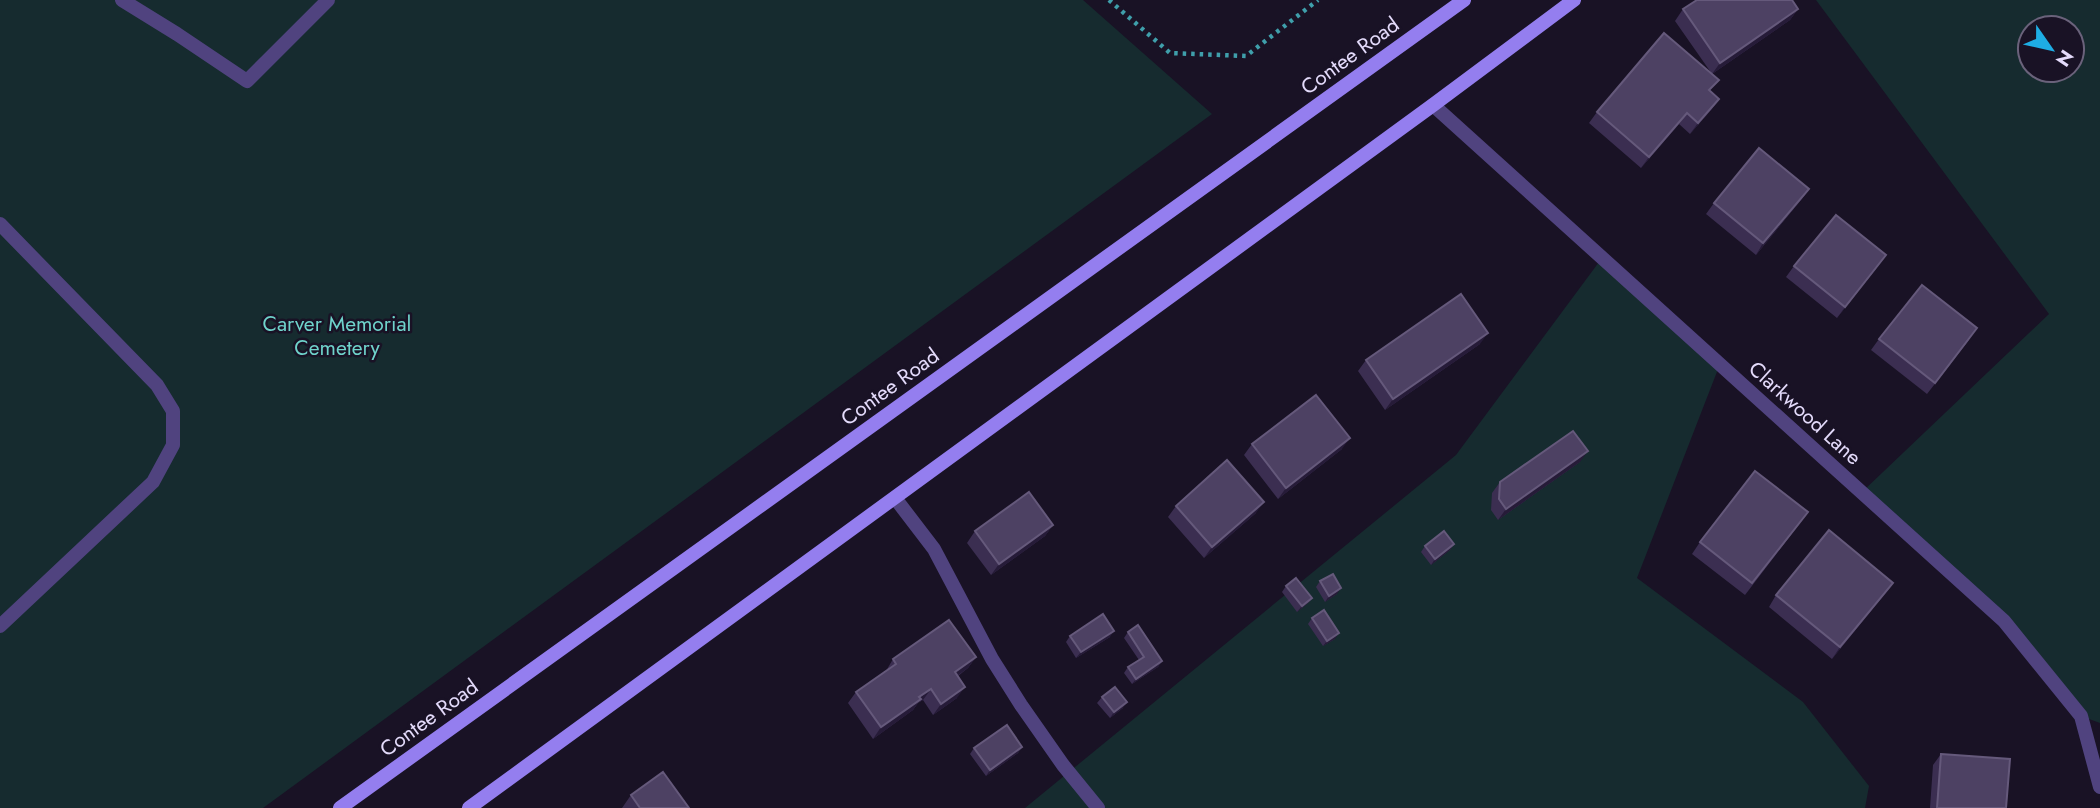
<svg xmlns="http://www.w3.org/2000/svg" width="2100" height="808" font-family="Jost,sans-serif">
	<rect width="100%" height="100%" fill="#191225"/>
	<path fill="#162b2f" fill-rule="evenodd" d="M 0,0 L 1083,0 L 1212,114 L 263,808 L 0,808 Z
		M 1816,0 L 2100,0 L 2100,723 L 2081,716 L 2004,621 L 1862,492 L 2049,314 ZM 2030,28 L 2072,28 L 2072,70 L 2030,70 Z
		M 1602,258 L 1720,364 L 1637,578 L 1803,702 L 1869,786 L 1865,808 L 1025,808 L 1456,455 Z"/>
	<g fill="none" stroke-linecap="round" stroke-linejoin="round">
		<path stroke="#3f9fab" stroke-width="4.5" stroke-dasharray="3.5 5" stroke-linecap="butt" d="M 1109,0 L 1170,53 L 1246,56 L 1318,0"/>
		<path stroke="#50437f" stroke-width="14" d="M 122,0 L 177,34 L 247,81 L 328,0
			M 0,224 L 157,385 L 173,411 L 173,445 L 153,482 L 0,626
			M 895,498 L 934,549 L 992,659 L 1021,705 L 1063,765 L 1098,808"/>
		<path stroke="#50437f" stroke-width="14" d="M 1433,105 L 2004,621 L 2081,716 L 2100,787"/>
		<path stroke="#947eef" stroke-width="14" d="M 340,808 L 1464,0
			M 469,808 L 1433,105 L 1574,0"/>
	</g>
	<path fill="#3b2e51" d="M 1683,9 L 1798,9 L 1790,20 L 1712,74 L 1675,21 Z
		M 1711,91 L 1719,99 L 1711,110 L 1690,134 L 1679,124 L 1641,168 L 1589,123 L 1597,112 Z
		M 1809,189 L 1801,200 L 1756,255 L 1706,214 L 1714,203 Z
		M 1794,266 L 1878,266 L 1837,318 L 1786,277 Z
		M 1879,339 L 1969,340 L 1927,394 L 1871,350 Z
		M 1480,344 L 1385,410 L 1358,371 L 1366,360 Z
		M 1252,444 L 1342,449 L 1278,499 L 1244,455 Z
		M 1580,462 L 1498,520 L 1491,510 L 1492,493 L 1500,482 Z
		M 1176,506 L 1256,513 L 1204,558 L 1168,517 Z
		M 1800,523 L 1745,595 L 1692,554 L 1700,542 Z
		M 1053,525 L 1045,536 L 991,575 L 967,543 L 975,531 Z
		M 1454,544 L 1450,550 L 1431,565 L 1421,552 L 1425,546 Z
		M 1320,581 L 1337,594 L 1325,602 L 1316,587 Z
		M 1893,583 L 1832,659 L 1769,607 L 1776,595 Z
		M 1286,586 L 1312,598 L 1308,603 L 1297,612 L 1282,592 Z
		M 1312,618 L 1335,639 L 1323,646 L 1308,624 Z
		M 1128,632 L 1162,661 L 1158,667 L 1132,684 L 1124,673 L 1128,667 L 1139,660 L 1124,638 Z
		M 1070,636 L 1110,637 L 1076,658 L 1066,642 Z
		M 976,657 L 968,668 L 958,676 L 957,698 L 933,715 L 923,700 L 918,703 L 913,710 L 873,739 L 848,703 L 856,692 L 886,671 L 893,659 Z
		M 1102,697 L 1123,708 L 1110,718 L 1097,703 Z
		M 1022,747 L 1018,753 L 986,776 L 970,754 L 974,748 Z
		M 1941,754 L 2006,808 L 1930,808 L 1933,765 Z
		M 631,795 L 689,808 L 622,808 Z"/>
	<path fill="#261b38" d="M 1798,9 L 1790,20 L 1712,74 L 1720,63 Z
		M 1719,99 L 1711,110 L 1690,134 L 1698,123 Z
		M 1687,113 L 1679,124 L 1641,168 L 1649,157 Z
		M 1809,189 L 1801,200 L 1756,255 L 1763,243 Z
		M 1886,255 L 1878,266 L 1837,318 L 1845,307 Z
		M 1488,333 L 1480,344 L 1385,410 L 1393,399 Z
		M 1350,438 L 1342,449 L 1278,499 L 1286,488 Z
		M 1588,451 L 1580,462 L 1498,520 L 1506,509 Z
		M 1264,502 L 1256,513 L 1204,558 L 1212,547 Z
		M 1053,525 L 1045,536 L 991,575 L 999,564 Z
		M 1454,544 L 1450,550 L 1431,565 L 1435,559 Z
		M 1893,583 L 1885,594 L 1832,659 L 1840,647 Z
		M 1341,588 L 1337,594 L 1325,602 L 1329,596 Z
		M 1312,598 L 1308,603 L 1297,612 L 1302,606 Z
		M 1114,631 L 1110,637 L 1076,658 L 1081,652 Z
		M 1339,633 L 1335,639 L 1323,646 L 1327,641 Z
		M 976,657 L 968,668 L 947,683 L 955,672 Z
		M 1162,661 L 1158,667 L 1132,684 L 1136,679 Z
		M 965,687 L 957,698 L 933,715 L 941,704 Z
		M 931,689 L 923,700 L 918,703 L 913,710 L 873,739 L 881,727 Z
		M 1127,702 L 1123,708 L 1110,718 L 1114,712 Z
		M 1022,747 L 1018,753 L 986,776 L 990,770 Z"/>
	<path fill="#4d4163" stroke="#65597b" stroke-width="2" d="M 1697,0 L 1792,0 L 1798,9 L 1720,63 L 1683,9 Z
		M 1664,33 L 1719,80 L 1709,90 L 1719,99 L 1698,123 L 1687,113 L 1649,157 L 1597,112 Z
		M 1759,148 L 1809,189 L 1763,243 L 1714,203 Z
		M 1836,215 L 1886,255 L 1845,307 L 1794,266 Z
		M 1922,285 L 1977,328 L 1935,383 L 1879,339 Z
		M 1461,294 L 1488,333 L 1393,399 L 1366,360 Z
		M 1316,395 L 1350,438 L 1286,488 L 1252,444 Z
		M 1573,431 L 1588,451 L 1506,509 L 1499,499 L 1500,482 Z
		M 1227,460 L 1264,502 L 1212,547 L 1176,506 Z
		M 1755,471 L 1808,512 L 1752,583 L 1700,542 Z
		M 1029,492 L 1053,525 L 999,564 L 975,531 Z
		M 1829,530 L 1893,583 L 1840,647 L 1776,595 Z
		M 1444,531 L 1454,544 L 1435,559 L 1425,546 Z
		M 1333,574 L 1341,588 L 1329,596 L 1320,581 Z
		M 1296,578 L 1312,598 L 1302,606 L 1286,586 Z
		M 1324,610 L 1339,633 L 1327,641 L 1312,618 Z
		M 1103,614 L 1114,631 L 1081,652 L 1070,636 Z
		M 949,620 L 976,657 L 955,672 L 965,687 L 941,704 L 931,689 L 919,697 L 921,699 L 881,727 L 856,692 L 896,664 L 893,659 Z
		M 1138,625 L 1162,661 L 1136,679 L 1128,667 L 1144,657 L 1128,632 Z
		M 1115,687 L 1127,702 L 1114,712 L 1102,697 Z
		M 1007,725 L 1022,747 L 990,770 L 974,748 Z
		M 1941,754 L 2010,759 L 2006,808 L 1937,808 Z
		M 663,772 L 689,808 L 640,808 L 631,795 Z"/>
	<g text-anchor="middle" stroke-width="5" stroke-linejoin="round" paint-order="stroke">
		<g font-size="21" fill="#e4dbfb" stroke="#191225">
			<text transform="translate(1350 56) rotate(-36)" y="7">Contee Road</text>
			<text transform="translate(890 387) rotate(-36)" y="7">Contee Road</text>
			<text transform="translate(1805 413) rotate(42)" y="7">Clarkwood Lane</text>
			<text transform="translate(429 718) rotate(-36)" y="7">Contee Road</text>
		</g>
		<g font-size="21" fill="#6fd3cb" stroke="#191225">
			<text x="337" y="331">Carver Memorial<tspan x="337" dy="24">Cemetery</tspan></text>
		</g>
	</g>
	<g transform="translate(2051 49) rotate(124)"><circle r="33" fill="#191225" stroke="#6a627b" stroke-width="2"/>
	<path d="M0-5L12 26L0 18L-12 26Z" fill="#1eade4"/>
	<text y="-10" font-size="19" font-weight="bold" text-anchor="middle" fill="#e4dbfb">N</text>
	</g>
</svg>
